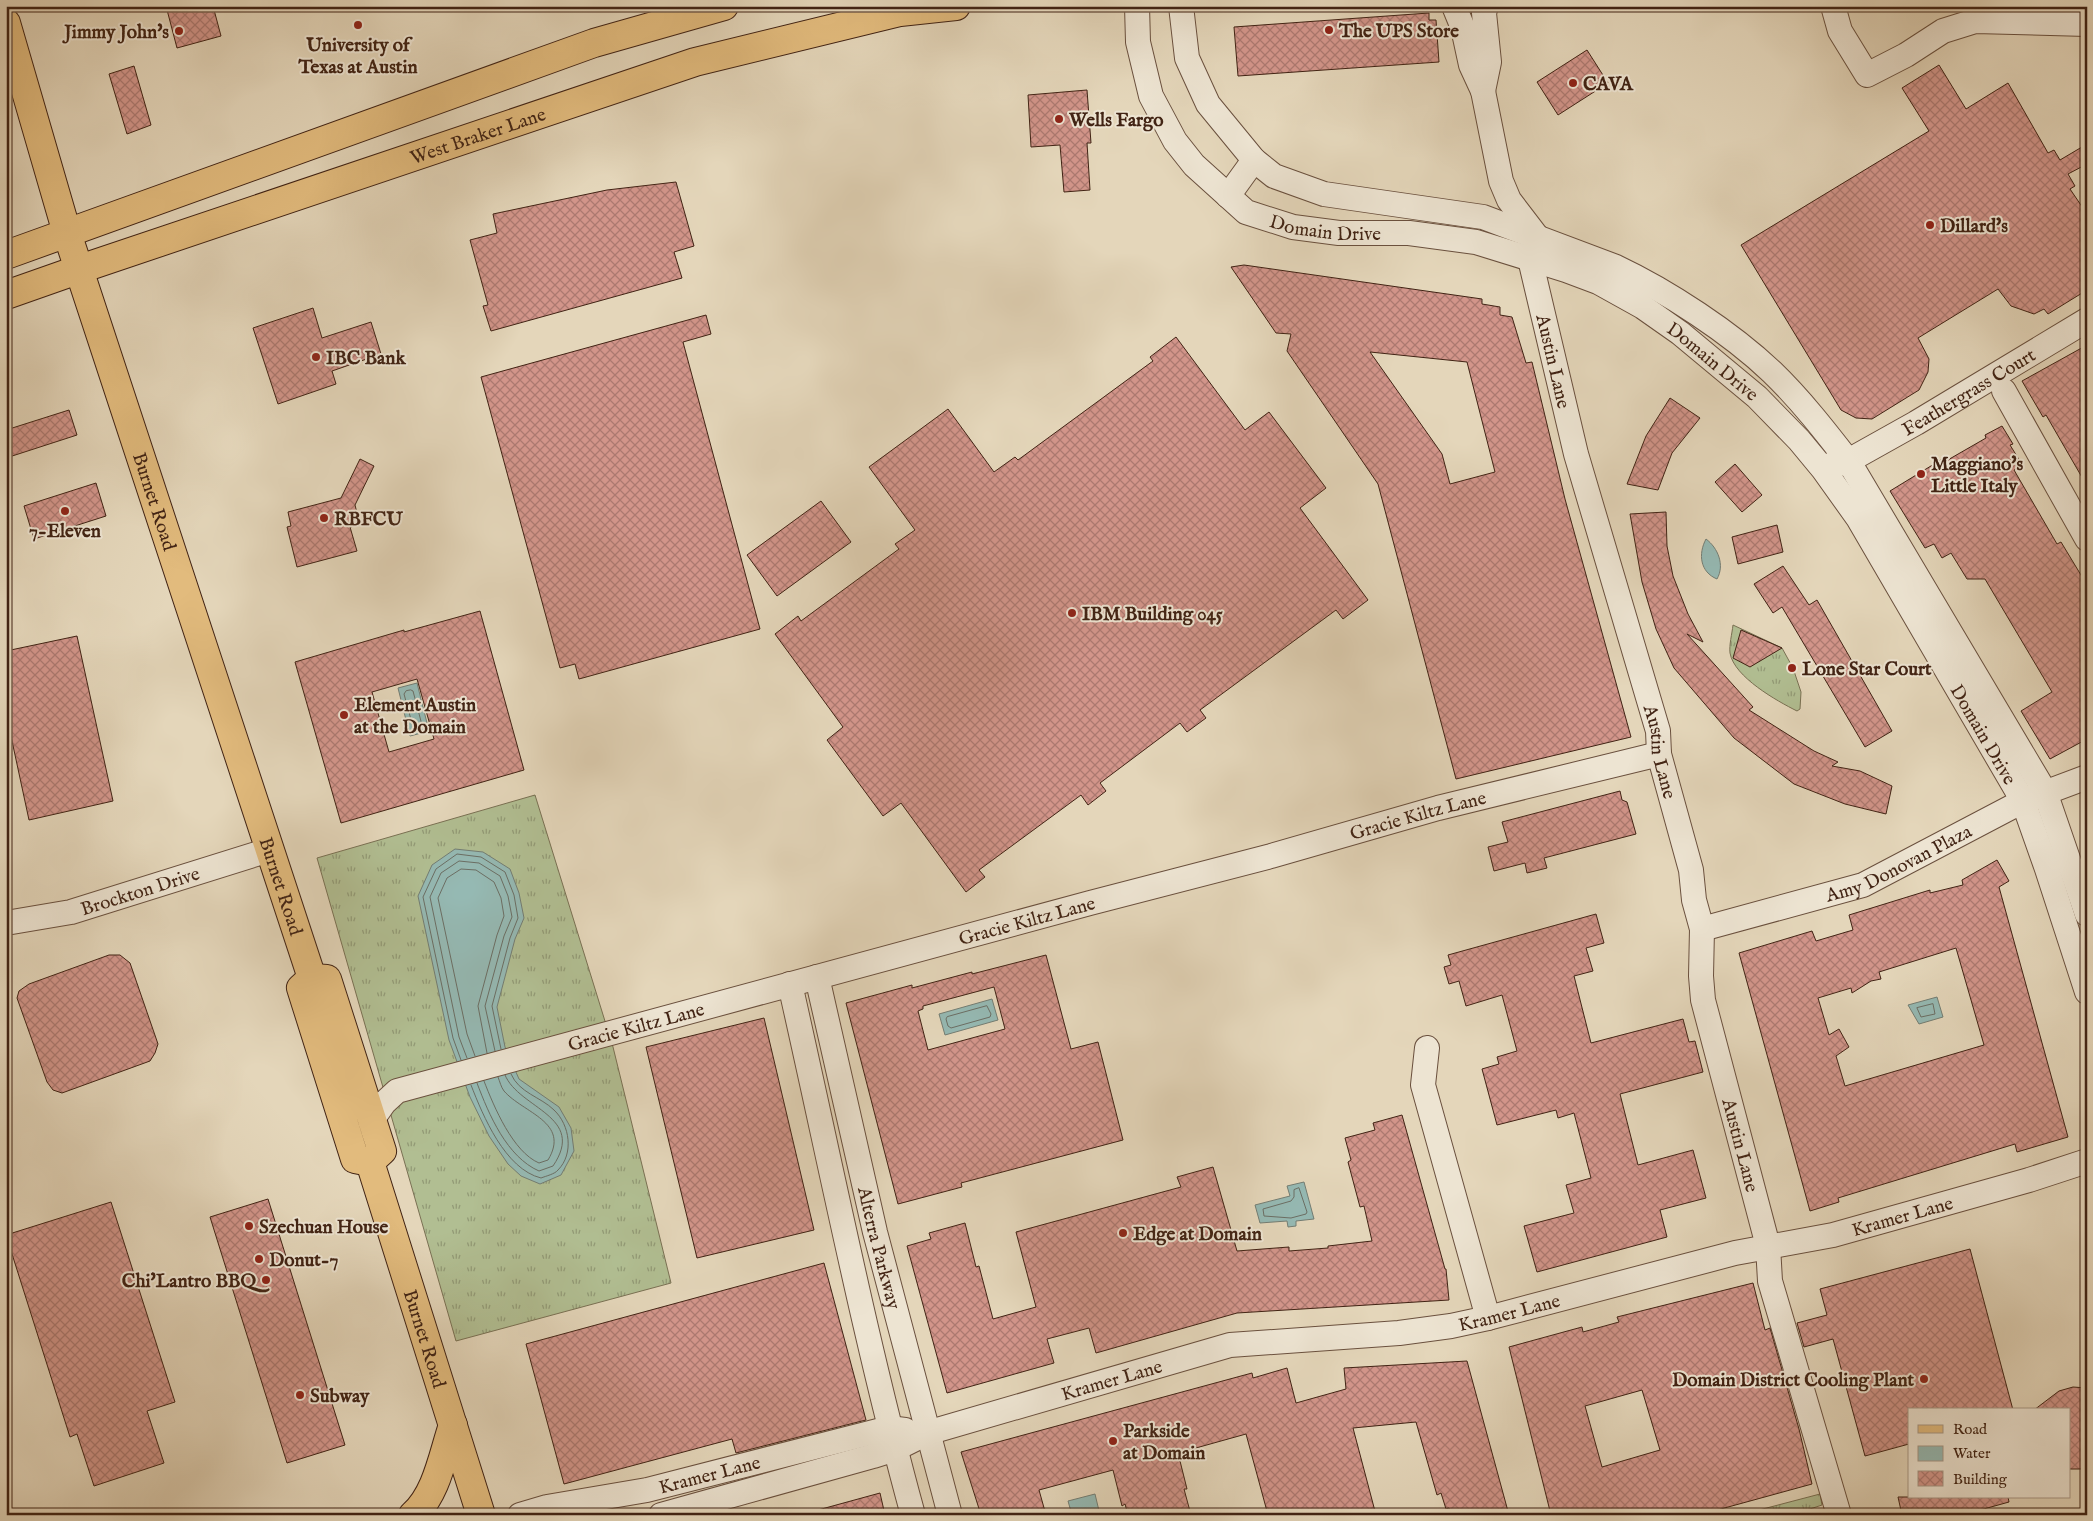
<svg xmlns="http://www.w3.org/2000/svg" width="2093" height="1521" font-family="'IM FELL English',serif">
	<defs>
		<pattern id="grass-tufts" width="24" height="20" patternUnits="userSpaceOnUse" patternTransform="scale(1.25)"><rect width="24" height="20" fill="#b1be92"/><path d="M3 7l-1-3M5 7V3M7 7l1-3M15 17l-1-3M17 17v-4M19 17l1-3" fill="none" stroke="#929a76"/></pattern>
		<pattern id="building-cross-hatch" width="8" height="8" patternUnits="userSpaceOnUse" patternTransform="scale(1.25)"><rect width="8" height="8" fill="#d2958a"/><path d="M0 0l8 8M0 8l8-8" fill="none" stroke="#ac7970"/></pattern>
	</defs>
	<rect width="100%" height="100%" fill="#e4d6ba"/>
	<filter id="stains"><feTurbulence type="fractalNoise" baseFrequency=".004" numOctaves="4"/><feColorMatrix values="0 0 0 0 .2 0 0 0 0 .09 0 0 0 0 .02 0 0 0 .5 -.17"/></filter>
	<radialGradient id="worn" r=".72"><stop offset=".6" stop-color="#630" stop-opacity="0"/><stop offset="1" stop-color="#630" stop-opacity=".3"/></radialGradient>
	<path fill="url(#grass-tufts)" stroke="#797053" d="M 1733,625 L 1782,648 L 1793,668 L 1801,692 L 1800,709 L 1797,711 C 1777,701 1734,677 1730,653 C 1729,645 1732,634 1733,625 Z
		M 535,795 L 613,1047 L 671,1283 L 456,1341 L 317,858 Z
		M 1820,1494 L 1822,1505 L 1792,1515 L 1740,1515 Z"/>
	<path fill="#95b9b3" stroke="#737d73" d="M 1706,539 C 1718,548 1725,565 1717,579 C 1700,572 1698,554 1706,539 Z
		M 417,683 L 429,731 L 410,736 L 398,688 Z
		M 455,849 L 483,852 L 510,869 L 519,893 L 524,918 L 515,939 L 497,1007 L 505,1047 L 519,1079 L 559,1107 L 571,1128 L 574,1151 L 561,1175 L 540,1184 L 521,1176 L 508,1164 L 489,1136 L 470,1097 L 449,1040 L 418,896 L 432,865 Z
		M 1937,997 L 1943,1017 L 1919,1024 L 1908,1005 Z
		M 992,999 L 998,1020 L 945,1035 L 939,1014 Z
		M 1304,1182 L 1314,1219 L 1296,1221 L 1296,1226 L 1288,1227 L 1287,1221 L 1260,1223 L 1255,1205 L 1290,1196 L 1287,1186 Z
		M 1095,1494 L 1100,1515 L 1072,1515 L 1068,1501 Z"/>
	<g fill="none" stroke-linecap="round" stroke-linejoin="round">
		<path stroke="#6b6e64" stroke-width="1" d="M 411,690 L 413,691 L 422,725 L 421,728 L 416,729 L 413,727 L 404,694 L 406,691 Z
			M 1933,1004 L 1935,1014 L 1921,1017 L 1917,1008 Z
			M 987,1006 L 991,1014 L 990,1017 L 951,1028 L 948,1026 L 946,1019 L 947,1017 Z
			M 475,1056 L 467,1034 L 438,898 L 447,878 L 461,869 L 476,870 L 494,882 L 501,898 L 504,916 L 497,935 L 478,1006 L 487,1053
			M 467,1058 L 459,1037 L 430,897 L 441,873 L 459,861 L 479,863 L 500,876 L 508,896 L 512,917 L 504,936 L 485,1006 L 495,1051
			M 461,1060 L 453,1038 L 423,897 L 436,869 L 457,854 L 481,857 L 505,872 L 514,895 L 518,918 L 510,938 L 492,1006 L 501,1049
			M 484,1081 C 494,1107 513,1152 539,1163 L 548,1160 C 571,1122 523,1113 504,1091 C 501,1087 500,1082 498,1077
			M 477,1083 C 489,1115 507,1157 539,1171 L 553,1166 C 587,1116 519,1109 505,1075
			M 471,1085 C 483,1116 505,1169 541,1178 C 546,1176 555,1174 558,1170 C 574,1154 570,1125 554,1110 C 541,1097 519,1093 511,1074
			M 1299,1188 L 1307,1212 L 1306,1214 L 1291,1218 L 1264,1216 L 1263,1209 L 1291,1201 L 1294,1197 L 1294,1190 Z"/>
	</g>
	<path fill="url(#building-cross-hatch)" stroke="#412314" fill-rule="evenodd" d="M 166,6 L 213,6 L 221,36 L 177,48 Z
		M 1429,13 L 1429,20 L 1436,20 L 1439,62 L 1238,76 L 1234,27 Z
		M 1587,50 L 1608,83 L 1558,115 L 1537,82 Z
		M 1939,65 L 1966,109 L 2008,83 L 2048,153 L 2054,150 L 2060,160 L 2087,144 L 2087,164 L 2068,174 L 2075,186 L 2070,189 L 2087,214 L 2087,290 L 2048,314 L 2044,309 L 2034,314 L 2011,306 L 1998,289 L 1918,338 L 1929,359 L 1928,372 L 1919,390 L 1872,419 L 1856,418 L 1841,410 L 1741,245 L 1929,131 L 1902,88 Z
		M 134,66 L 151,125 L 127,134 L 109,74 Z
		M 1087,90 L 1091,143 L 1087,143 L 1090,190 L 1064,192 L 1060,145 L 1031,147 L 1028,95 Z
		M 676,182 L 694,246 L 674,252 L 682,278 L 491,331 L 483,306 L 488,305 L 470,240 L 497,233 L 493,214 L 607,190 Z
		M 1244,265 L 1482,299 L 1482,304 L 1500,307 L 1500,315 L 1512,317 L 1526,363 L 1532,362 L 1565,499 L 1631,737 L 1456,779 L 1378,484 L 1287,351 L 1291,334 L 1276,333 L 1231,267 ZM 1370,352 L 1467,362 L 1495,472 L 1450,484 L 1442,454 Z
		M 313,308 L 322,338 L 371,322 L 381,354 L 332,371 L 336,384 L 278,404 L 253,328 Z
		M 706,315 L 711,334 L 683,342 L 760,629 L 579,679 L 575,664 L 560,668 L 481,377 Z
		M 1176,337 L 1245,430 L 1269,412 L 1326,488 L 1300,508 L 1368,600 L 1343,619 L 1336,610 L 1200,710 L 1206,718 L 1187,732 L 1180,723 L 1100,783 L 1106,791 L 1088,805 L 1081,795 L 979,870 L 985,877 L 966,892 L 901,803 L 883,816 L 827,740 L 843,727 L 775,634 L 798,616 L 801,621 L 899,549 L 895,544 L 915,530 L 869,467 L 948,409 L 994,472 L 1015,457 L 1018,460 L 1153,361 L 1150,357 Z
		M 2087,345 L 2087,486 L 2046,415 L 2043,417 L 2022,381 Z
		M 1670,398 L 1700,418 L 1672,453 L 1658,490 L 1627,484 L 1646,436 Z
		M 69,410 L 77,435 L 6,458 L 6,430 Z
		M 2002,426 L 2013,444 L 2010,445 L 2023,466 L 2014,470 L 2057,544 L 2061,542 L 2087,585 L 2087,739 L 2050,759 L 2021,711 L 2052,692 L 1985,579 L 1967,579 L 1951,553 L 1942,558 L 1934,544 L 1925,548 L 1890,491 L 1944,458 L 1946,461 L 1986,438 L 1985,435 Z
		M 360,459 L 374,466 L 355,505 L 360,525 L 350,527 L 357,551 L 297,567 L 287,527 L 291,526 L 288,512 L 341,498 Z
		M 1735,464 L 1762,495 L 1742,512 L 1715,482 Z
		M 96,483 L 106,516 L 34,539 L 24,506 Z
		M 821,501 L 851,542 L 777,596 L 747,555 Z
		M 1666,512 L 1667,546 L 1673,576 L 1688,614 L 1703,642 L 1687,634 L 1753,707 L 1749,710 L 1814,751 L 1838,762 L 1832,766 L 1860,771 L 1892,786 L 1886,814 L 1845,804 L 1794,784 L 1734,738 L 1674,668 L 1656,629 L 1642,582 L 1630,514 Z
		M 1777,525 L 1783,552 L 1738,564 L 1732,537 Z
		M 1783,566 L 1809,605 L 1817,600 L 1892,731 L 1865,747 L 1782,607 L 1773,613 L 1754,584 Z
		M 480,611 L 524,770 L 341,823 L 295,662 L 404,630 L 404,632 ZM 417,679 L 434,739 L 389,752 L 372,692 Z
		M 1741,630 L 1782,648 L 1750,667 L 1733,658 Z
		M 77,636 L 113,801 L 29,820 L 6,713 L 6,651 Z
		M 1620,791 L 1622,800 L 1627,802 L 1636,834 L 1544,858 L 1547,868 L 1527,873 L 1525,863 L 1494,871 L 1488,847 L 1508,842 L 1502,822 Z
		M 1997,860 L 2009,881 L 1999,887 L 2068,1137 L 2017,1152 L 2015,1144 L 1838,1198 L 1839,1202 L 1810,1211 L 1739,953 L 1812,931 L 1816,941 L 1853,930 L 1849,915 L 1930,890 L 1930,893 L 1963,885 L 1962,880 ZM 1956,948 L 1984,1045 L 1845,1086 L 1836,1056 L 1849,1047 L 1839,1029 L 1829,1035 L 1818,998 L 1851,988 L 1852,993 L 1871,981 L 1881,979 L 1879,972 Z
		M 1596,914 L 1604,943 L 1586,948 L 1593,971 L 1574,976 L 1591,1043 L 1683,1019 L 1689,1042 L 1695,1041 L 1703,1072 L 1620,1094 L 1638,1165 L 1693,1150 L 1706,1198 L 1660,1210 L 1667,1237 L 1537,1272 L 1524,1226 L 1574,1213 L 1566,1185 L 1591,1178 L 1574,1113 L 1558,1118 L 1556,1110 L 1497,1125 L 1482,1069 L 1499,1064 L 1497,1057 L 1517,1051 L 1502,995 L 1466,1006 L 1459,981 L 1449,984 L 1444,967 L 1451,965 L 1448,955 Z
		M 109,955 L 120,955 L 130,963 L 158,1044 L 155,1053 L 150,1061 L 62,1093 L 53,1090 L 47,1082 L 17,998 L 19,991 L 29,984 Z
		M 1046,955 L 1071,1049 L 1098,1042 L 1123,1140 L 961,1183 L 962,1187 L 898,1204 L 846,1003 L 912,985 L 912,988 L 972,972 L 972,974 ZM 994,987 L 1005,1029 L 928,1050 L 918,1011 L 923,1009 L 923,1006 Z
		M 764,1018 L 814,1230 L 697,1258 L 646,1047 Z
		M 1402,1115 L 1445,1269 L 1446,1269 L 1449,1300 L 1237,1313 L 1096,1353 L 1089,1328 L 1047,1339 L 1054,1363 L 947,1393 L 907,1246 L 931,1239 L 929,1233 L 965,1223 L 976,1267 L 979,1266 L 993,1319 L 1036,1307 L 1016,1232 L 1181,1187 L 1177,1177 L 1213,1167 L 1237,1251 L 1289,1247 L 1289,1251 L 1328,1248 L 1328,1246 L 1372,1241 L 1364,1206 L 1360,1207 L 1348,1162 L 1351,1160 L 1345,1138 L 1375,1130 L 1373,1123 Z
		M 268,1199 L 345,1445 L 287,1463 L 210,1217 Z
		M 111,1202 L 175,1402 L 147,1411 L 164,1463 L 94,1486 L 77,1434 L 70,1437 L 6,1235 Z
		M 1970,1249 L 2013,1410 L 1909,1410 L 1909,1444 L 1865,1456 L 1833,1339 L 1804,1347 L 1797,1323 L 1827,1315 L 1820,1289 Z
		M 824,1263 L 866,1420 L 736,1453 L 732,1439 L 564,1484 L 526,1344 Z
		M 1753,1283 L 1765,1330 L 1770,1328 L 1799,1429 L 1812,1484 L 1699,1515 L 1551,1515 L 1509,1347 L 1582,1327 L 1583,1332 L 1619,1322 L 1617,1317 ZM 1642,1390 L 1660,1450 L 1602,1467 L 1585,1406 Z
		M 1467,1361 L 1509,1515 L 1451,1515 L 1449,1508 L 1446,1509 L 1441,1493 L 1437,1495 L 1416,1422 L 1353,1428 L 1376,1515 L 1268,1515 L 1246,1434 L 1178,1453 L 1187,1489 L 1184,1489 L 1191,1515 L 1128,1515 L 1125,1504 L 1122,1506 L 1113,1470 L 1039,1490 L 1046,1515 L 981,1515 L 961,1452 L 1252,1373 L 1253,1378 L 1287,1368 L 1296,1403 L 1346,1389 L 1344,1368 Z
		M 2073,1387 L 2087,1388 L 2087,1469 L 2069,1469 L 2069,1410 L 2034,1410 L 2059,1391 Z
		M 880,1493 L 885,1515 L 819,1515 L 818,1510 Z
		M 1898,1497 L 2008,1497 L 2009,1502 L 1962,1515 L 1902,1515 Z"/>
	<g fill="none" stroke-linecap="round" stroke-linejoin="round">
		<defs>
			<g id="minor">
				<path id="s1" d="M 1137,6 L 1138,42 L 1151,96 L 1175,141 L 1194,165 L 1246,212 L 1293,227 L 1339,233 L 1409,233 L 1476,242 L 1566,270 L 1598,282 L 1643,307 L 1680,333 L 1757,397 L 1799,440 L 1823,469 L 1858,518 L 2023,801 L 2047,869 L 2087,992"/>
				<path d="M 1181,6 L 1187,58 L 1208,104 L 1254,160 L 1274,176 L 1324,194 L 1483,217 L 1616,267 C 1667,291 1731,333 1772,372 C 1800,399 1825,431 1849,462 L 2045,792 L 2087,914"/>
				<path d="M 1454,6 L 1463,28 L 1471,65 L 1483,91 L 1501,181 L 1509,200 L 1538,238"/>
				<path d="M 1833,6 L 1840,31 L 1867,75 L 1906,55 L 1943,31 L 1975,21 L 2087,24"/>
				<path d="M 1483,91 L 1489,62 L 1484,13 L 1486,6"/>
				<path d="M 1228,196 L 1254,160"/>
				<path id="s2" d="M 1530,259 L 1576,454 L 1658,731 L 1659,754 L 1691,870 L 1694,900 L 1702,929 L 1701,976 L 1703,1000 L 1768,1246 L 1770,1281 L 1839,1515"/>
				<path d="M 2004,391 L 2087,539"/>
				<path id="s3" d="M 1834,463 C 1844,465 1848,463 1857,456 L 1916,423 L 2087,320"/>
				<path id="s4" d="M 6,923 L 71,912 L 269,850"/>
				<path id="s5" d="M 1702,929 L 1863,885 L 2023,801 L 2087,777"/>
				<path id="s6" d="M 817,977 L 875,1232 L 950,1515"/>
				<path d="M 790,984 C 830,1161 865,1340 913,1515"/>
				<path d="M 1427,1048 L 1423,1085 L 1488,1318"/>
				<path id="s7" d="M 372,1120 L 384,1103 L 397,1091 L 1090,903 L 1271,856 L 1438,808 L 1659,754"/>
				<path id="s8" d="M 520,1515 L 547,1507 L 647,1490 L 889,1428 L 905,1430"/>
				<path id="s9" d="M 661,1515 L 873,1456 L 895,1449 L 927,1433 L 1230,1345 L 1399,1333 L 1451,1326 L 1488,1318 L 1735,1253 L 1833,1235 L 2029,1180 L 2087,1161"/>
			</g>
			<g id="major">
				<path id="s10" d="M 6,23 L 67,233 L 312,978"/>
				<path d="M 6,255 L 594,43 L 724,6"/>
				<path id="s11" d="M 6,295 L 80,269 L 695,62 L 900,12 L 956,6"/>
				<path d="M 312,978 L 327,979 L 382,1151 L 370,1162 L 355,1159 L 301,988 Z"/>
				<path id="s12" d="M 370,1162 L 481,1515"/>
				<path d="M 413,1515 C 437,1494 443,1454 453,1425"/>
			</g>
		</defs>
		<use href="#minor" stroke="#6a503e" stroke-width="26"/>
		<use href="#major" stroke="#412314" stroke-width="30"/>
		<use href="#minor" stroke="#ede4d2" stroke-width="24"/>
		<use href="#major" stroke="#e2bb7d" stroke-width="28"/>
	</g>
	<g fill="#8f2418" stroke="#ede4d2" stroke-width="2">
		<circle cx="358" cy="25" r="5"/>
		<circle cx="1329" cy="30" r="5"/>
		<circle cx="179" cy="31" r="5"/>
		<circle cx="1573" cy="83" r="5"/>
		<circle cx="1059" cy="119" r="5"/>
		<circle cx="1930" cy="225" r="5"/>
		<circle cx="316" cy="357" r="5"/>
		<circle cx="1921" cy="474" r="5"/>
		<circle cx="65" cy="511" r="5"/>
		<circle cx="324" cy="518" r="5"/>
		<circle cx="1072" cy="613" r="5"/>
		<circle cx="1792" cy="668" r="5"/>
		<circle cx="344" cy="715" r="5"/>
		<circle cx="249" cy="1226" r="5"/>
		<circle cx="1123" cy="1233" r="5"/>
		<circle cx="259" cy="1259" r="5"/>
		<circle cx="266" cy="1280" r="5"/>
		<circle cx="1924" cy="1379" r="5"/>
		<circle cx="300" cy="1395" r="5"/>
		<circle cx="1113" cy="1441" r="5"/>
	</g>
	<g text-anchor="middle" stroke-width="4" stroke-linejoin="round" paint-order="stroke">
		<g font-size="19" font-weight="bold" fill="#412314" stroke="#ede4d2" text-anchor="start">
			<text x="1339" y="37">The UPS Store</text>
			<text x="169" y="38" text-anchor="end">Jimmy John's</text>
			<text x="358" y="51" text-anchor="middle">University of<tspan x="358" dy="22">Texas at Austin</tspan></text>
			<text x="1583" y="90">CAVA</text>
			<text x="1069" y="126">Wells Fargo</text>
			<text x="1940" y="232">Dillard's</text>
			<text x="326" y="364">IBC Bank</text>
			<text x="1931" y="470">Maggiano's<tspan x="1931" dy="22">Little Italy</tspan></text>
			<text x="334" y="525">RBFCU</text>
			<text x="65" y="537" text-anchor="middle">7-Eleven</text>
			<text x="1082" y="620">IBM Building 045</text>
			<text x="1802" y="675">Lone Star Court</text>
			<text x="354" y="711">Element Austin<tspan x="354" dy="22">at the Domain</tspan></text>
			<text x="259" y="1233">Szechuan House</text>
			<text x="1133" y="1240">Edge at Domain</text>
			<text x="269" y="1266">Donut-7</text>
			<text x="256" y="1287" text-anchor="end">Chi'Lantro BBQ</text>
			<text x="1914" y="1386" text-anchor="end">Domain District Cooling Plant</text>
			<text x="310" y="1402">Subway</text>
			<text x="1123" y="1437">Parkside<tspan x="1123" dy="22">at Domain</tspan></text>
		</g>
		<g font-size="19" fill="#412314" stroke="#ede4d2">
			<text dy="7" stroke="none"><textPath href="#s11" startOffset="498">West Braker Lane</textPath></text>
			<text dy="7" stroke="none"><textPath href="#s1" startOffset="325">Domain Drive</textPath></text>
			<text dy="7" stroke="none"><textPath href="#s2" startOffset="105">Austin Lane</textPath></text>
			<text dy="7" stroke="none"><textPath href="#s1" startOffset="745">Domain Drive</textPath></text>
			<text dy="7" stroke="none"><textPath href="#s3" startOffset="154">Feathergrass Court</textPath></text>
			<text dy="7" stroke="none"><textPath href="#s10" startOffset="501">Burnet Road</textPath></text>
			<text dy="7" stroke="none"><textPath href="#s1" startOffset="1210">Domain Drive</textPath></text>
			<text dy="7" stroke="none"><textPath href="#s2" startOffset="510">Austin Lane</textPath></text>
			<text dy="7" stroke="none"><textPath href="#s7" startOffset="1096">Gracie Kiltz Lane</textPath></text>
			<text dy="7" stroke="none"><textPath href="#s5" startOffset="208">Amy Donovan Plaza</textPath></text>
			<text dy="7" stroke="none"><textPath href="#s10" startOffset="906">Burnet Road</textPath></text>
			<text dy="7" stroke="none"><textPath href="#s4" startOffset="138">Brockton Drive</textPath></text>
			<text dy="7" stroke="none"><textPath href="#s7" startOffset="691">Gracie Kiltz Lane</textPath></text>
			<text dy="7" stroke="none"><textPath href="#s7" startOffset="286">Gracie Kiltz Lane</textPath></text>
			<text dy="7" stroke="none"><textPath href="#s2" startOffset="914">Austin Lane</textPath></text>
			<text dy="7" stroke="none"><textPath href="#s9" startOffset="1281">Kramer Lane</textPath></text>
			<text dy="7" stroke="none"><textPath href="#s6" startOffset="278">Alterra Parkway</textPath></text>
			<text dy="7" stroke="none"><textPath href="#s9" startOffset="876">Kramer Lane</textPath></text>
			<text dy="7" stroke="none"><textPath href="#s12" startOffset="185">Burnet Road</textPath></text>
			<text dy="7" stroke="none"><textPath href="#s9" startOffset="471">Kramer Lane</textPath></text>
			<text dy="7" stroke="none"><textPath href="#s8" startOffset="194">Kramer Lane</textPath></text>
		</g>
	</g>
	<rect width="2093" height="1521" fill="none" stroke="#e4d6ba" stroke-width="25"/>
	<rect x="8" y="8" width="2078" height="1506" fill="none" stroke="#412314" stroke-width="2.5"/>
	<rect x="12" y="12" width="2068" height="1496" fill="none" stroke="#412314"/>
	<rect x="1908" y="1408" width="162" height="90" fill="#ede4d2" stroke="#a89786"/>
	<rect x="1918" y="1425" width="25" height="8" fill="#e2bb7d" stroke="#a89786"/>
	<text x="1953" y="1434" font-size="15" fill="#412314">Road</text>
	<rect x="1918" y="1446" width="25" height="15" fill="#95b9b3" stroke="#a89786"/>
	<text x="1953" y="1458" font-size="15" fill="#412314">Water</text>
	<rect x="1918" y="1471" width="25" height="15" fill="url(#building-cross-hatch)" stroke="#a89786"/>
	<text x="1953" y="1484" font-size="15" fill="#412314">Building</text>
	<rect width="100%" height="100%" filter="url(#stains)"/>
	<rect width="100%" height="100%" fill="url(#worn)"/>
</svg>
